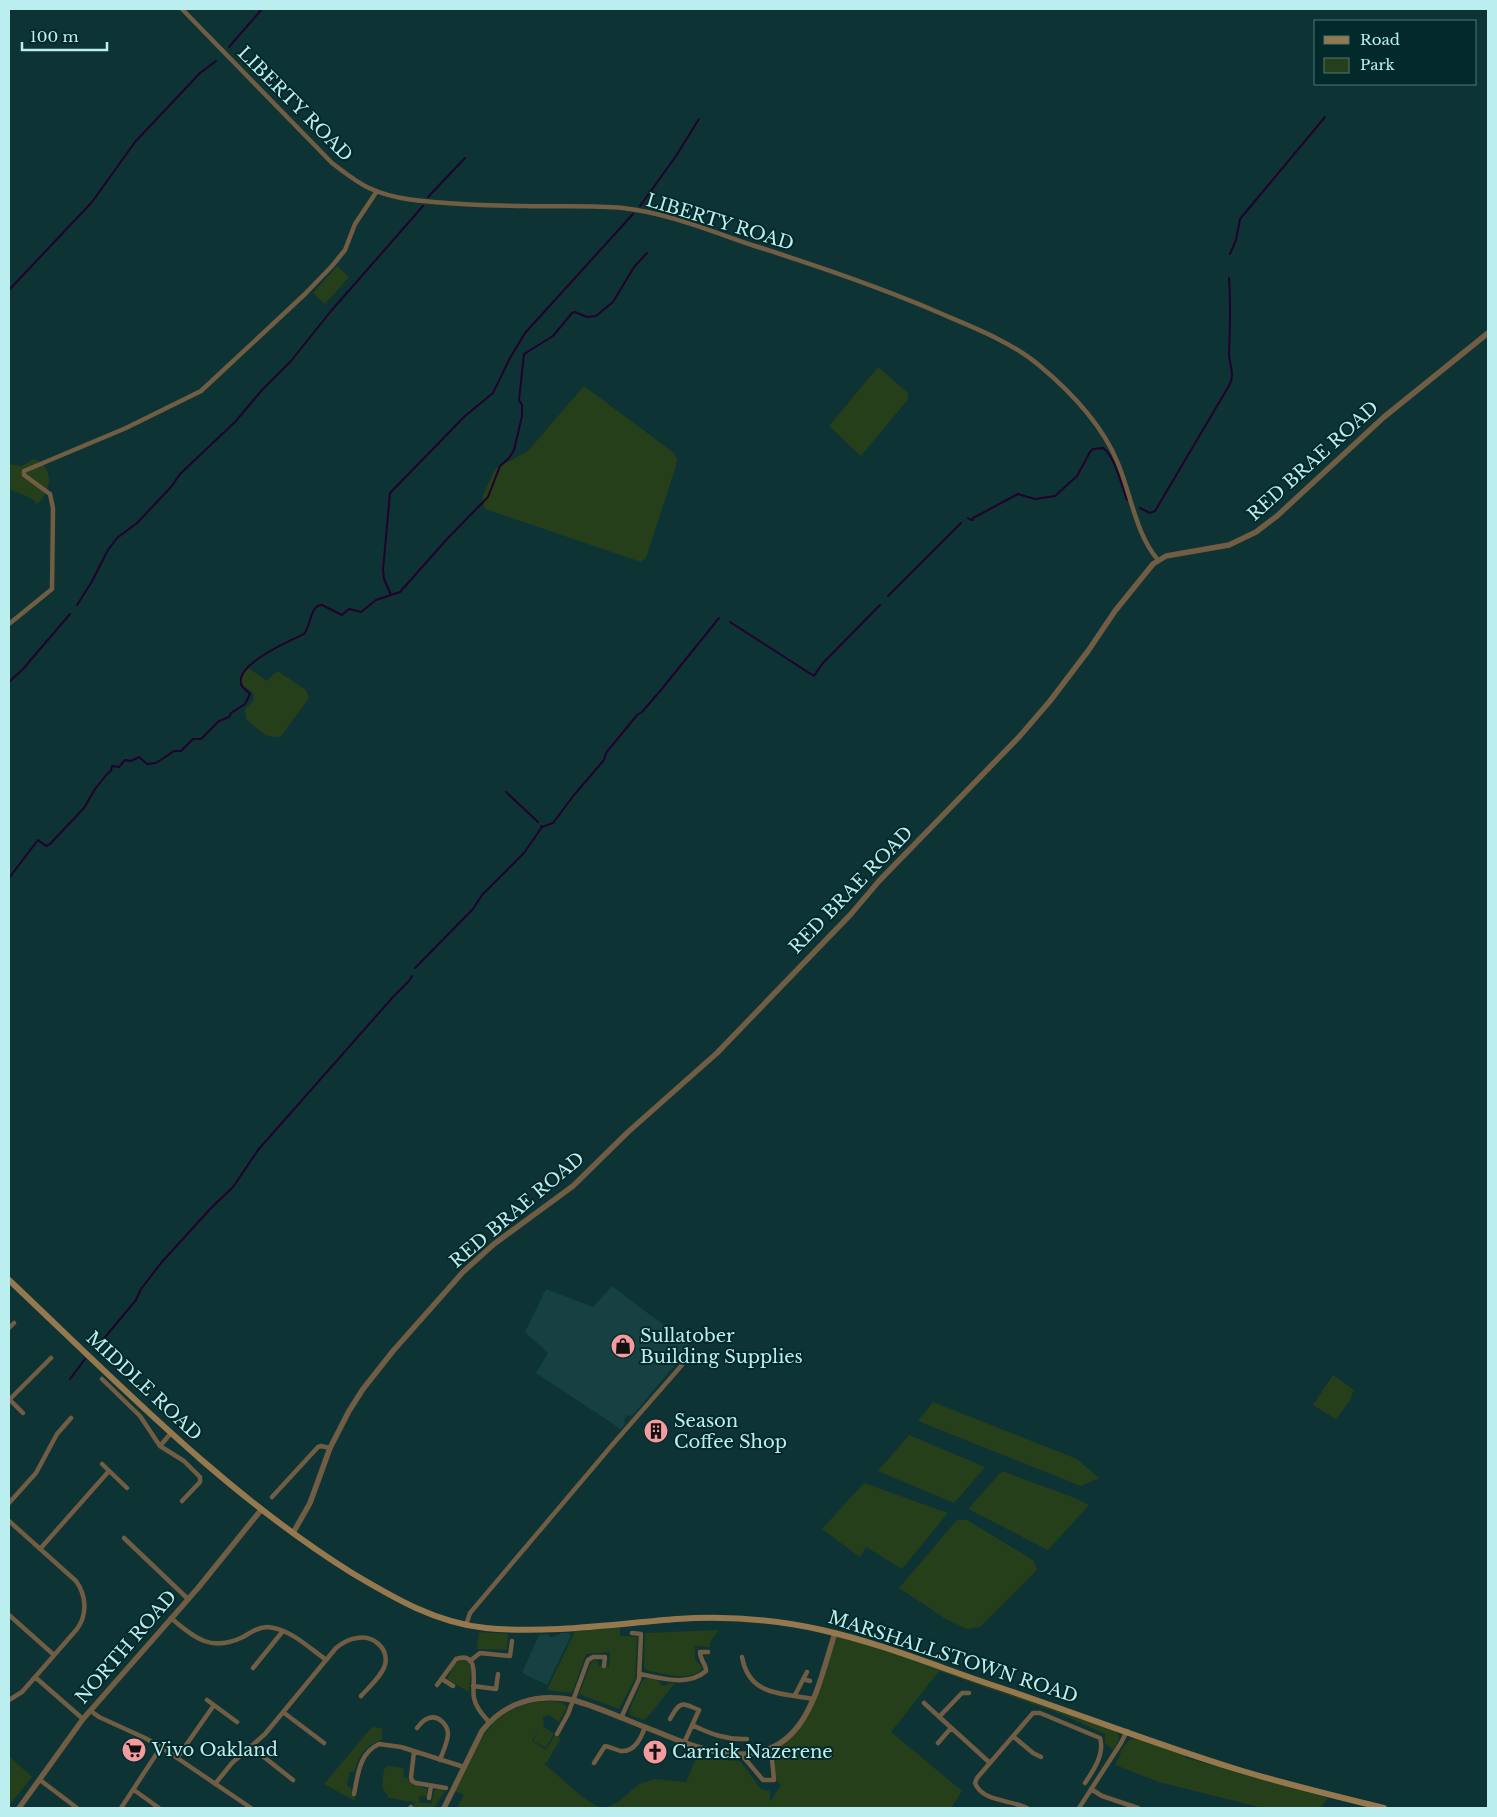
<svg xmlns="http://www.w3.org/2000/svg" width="1497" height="1817" font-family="'Libre Baskerville',serif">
	<rect width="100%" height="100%" fill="#0e3334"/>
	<path fill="#164041" d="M 612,1286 L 695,1349 L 685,1360 L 680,1357 L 674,1357 L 672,1361 L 674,1366 L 632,1416 L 628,1415 L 626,1417 L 624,1420 L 625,1424 L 621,1429 L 536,1373 L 548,1353 L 525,1332 L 546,1289 L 593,1307 Z
		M 561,1633 L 569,1633 L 571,1636 L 547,1685 L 522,1673 L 539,1635 L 548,1634 L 551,1637 L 554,1637 Z"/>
	<path fill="#263f1b" d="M 337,266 L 349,277 L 325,304 L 313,293 Z
		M 878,367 L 908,393 L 908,399 L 861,456 L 829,426 Z
		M 584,386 L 674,453 L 677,460 L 675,469 L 646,558 L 641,562 L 485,509 L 482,497 L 495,469 L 528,451 Z
		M 34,459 C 55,467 52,492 37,504 L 31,498 L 9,489 L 9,464 L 21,466 Z
		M 247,667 L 267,681 L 275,673 L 279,672 L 306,690 L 309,698 L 281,736 C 267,741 256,727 246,719 L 245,709 L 253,701 L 254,694 L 238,681 Z
		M 1333,1375 L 1354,1390 L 1349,1402 L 1336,1419 L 1313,1405 Z
		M 933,1402 L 1077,1459 L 1099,1478 L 1081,1486 L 918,1421 Z
		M 909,1435 L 985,1467 L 954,1503 L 878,1471 Z
		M 1002,1471 L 1075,1498 L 1089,1505 L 1048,1550 L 968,1509 Z
		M 864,1483 L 948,1513 L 902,1569 L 866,1547 L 860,1557 L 822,1529 Z
		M 957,1520 L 967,1520 L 1033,1560 L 1037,1570 L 980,1627 L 967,1629 L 946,1619 L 899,1588 Z
		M 620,1628 L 620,1636 L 637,1637 L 635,1679 L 619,1709 L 579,1694 L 591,1663 L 595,1660 L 598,1662 L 599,1666 L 609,1667 L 610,1652 L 586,1654 L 572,1693 L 547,1690 L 575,1631 Z
		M 719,1630 L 711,1640 L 710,1647 L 695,1646 L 695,1660 L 703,1668 C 691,1683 665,1673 648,1671 L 644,1667 L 645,1633 Z
		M 479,1632 L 508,1634 L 507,1650 L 477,1649 Z
		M 835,1633 L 1114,1731 L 1118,1734 L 1119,1740 L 1113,1750 L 1105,1743 L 1105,1734 L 1061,1714 L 939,1671 L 891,1732 L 962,1791 L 951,1808 L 605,1808 L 618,1802 L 639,1784 L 655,1779 L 686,1782 L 698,1754 L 712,1759 L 740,1761 L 761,1789 L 770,1791 L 770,1802 L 781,1785 L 773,1775 L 779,1743 L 799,1725 L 822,1674 Z
		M 461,1660 L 468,1662 L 471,1668 L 469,1692 L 447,1679 L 454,1664 Z
		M 651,1678 L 659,1681 L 661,1685 L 666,1686 L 669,1683 L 675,1683 L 645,1720 L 630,1715 L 629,1711 L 642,1681 L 645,1679 Z
		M 536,1702 C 546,1701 560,1699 567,1707 L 559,1722 L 549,1715 L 543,1717 L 544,1727 L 541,1728 L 545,1728 L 554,1733 L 546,1748 L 533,1741 L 540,1728 L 532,1741 L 546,1750 L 555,1735 L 561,1738 L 547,1762 L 544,1764 C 564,1779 579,1798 601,1808 L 457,1808 L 464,1795 L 455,1791 C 480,1750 480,1714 536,1702 Z
		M 372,1727 L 382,1728 L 382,1740 C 365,1745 359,1756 354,1772 L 349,1772 L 347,1786 L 351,1788 L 352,1794 L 355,1795 L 355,1801 L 324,1784 Z
		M 1134,1738 L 1186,1756 L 1186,1758 L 1190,1759 L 1328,1798 L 1320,1808 L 1263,1808 L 1159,1782 L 1115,1765 L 1121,1754 L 1120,1752 L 1128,1741 Z
		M 9,1756 L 32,1777 L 9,1806 Z
		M 388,1766 L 404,1768 L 403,1777 L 408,1778 L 410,1783 L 427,1789 L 427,1797 L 419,1796 L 419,1802 L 431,1804 L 434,1791 L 437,1789 L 445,1791 L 434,1808 L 414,1808 L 414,1802 L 389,1798 L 382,1787 L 384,1769 Z"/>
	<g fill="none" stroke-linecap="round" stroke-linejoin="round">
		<path stroke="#22012d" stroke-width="2" d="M 229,47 L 262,9
			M 428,197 L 465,158
			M 640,206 L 676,156 L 699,119
			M 1230,254 L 1236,240 L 1240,219 L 1325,117
			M 9,290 L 92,202 L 135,142 L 200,73 L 216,61
			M 1140,508 L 1150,513 L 1155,511 L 1230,384 C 1235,370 1229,367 1229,353 C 1230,328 1231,303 1229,278
			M 968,518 L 971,520 L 973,520 L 973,518 L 1018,494 L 1035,499 L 1055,496 L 1077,476 L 1090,452 L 1093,449 L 1103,448 C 1115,456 1122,487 1127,500
			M 391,595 L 384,579 L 383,570 L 390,493 L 465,416 L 493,393 L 510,358 L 525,333 L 633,214
			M 888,596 L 961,523
			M 77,605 L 91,583 L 108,550 L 117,538 L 137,523 L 171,487 L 180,474 L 235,422 L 262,390 L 291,361 L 331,311 L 423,206
			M 730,622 L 814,676 L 822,664 L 880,605
			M 9,682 L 23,669 L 70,614
			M 506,792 L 538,822
			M 542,827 L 553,823 L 574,795 L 604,760 L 606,753 L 637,715 L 642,712 L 661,690 L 719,618
			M 9,878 L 38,840 L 46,846 L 50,844 L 84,808 L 95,789 L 107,774 L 111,771 L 112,766 L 119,767 L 125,760 L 131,761 L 139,757 L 147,764 L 156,763 L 174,751 L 181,751 L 193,739 L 201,739 L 219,721 L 229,717 L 231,713 L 245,704 L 250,694 C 248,691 243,689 242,686 C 231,666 291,640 304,634 C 311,626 310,605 322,605 L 342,615 L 349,609 L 361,612 L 376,600 L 400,592 L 447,539 L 488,497 L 500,466 L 509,458 L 514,450 L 522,416 L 522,405 L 519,400 L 524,354 L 553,336 L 572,313 L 575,312 L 587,317 L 596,316 L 613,302 L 634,267 L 647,253
			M 415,968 L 473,909 L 482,895 L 524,853 L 542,827 L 541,826
			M 101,1342 L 136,1300 L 141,1289 L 161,1263 L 211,1208 L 233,1187 L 258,1150 L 393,997 L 409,981 L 412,976
			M 70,1379 L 85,1359"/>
		<path stroke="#705d43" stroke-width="4.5" d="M 182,9 L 332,163 C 344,172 356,182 369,188 C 397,201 430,202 461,204 C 482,205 503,206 525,206 C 557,207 591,205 623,208 C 668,213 713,232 755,246 C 821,267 886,289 949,317 C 980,330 1014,344 1040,366 C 1071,392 1101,423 1117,461 C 1131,493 1135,533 1158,560
			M 9,624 L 52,589 L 53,508 L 50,494 L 24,475 L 24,471 L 126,428 L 201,391 L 305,294 L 332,266 L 345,250 L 355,224 L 377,191
			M 9,1328 L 14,1323
			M 102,1379 L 140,1416 L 160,1446 L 184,1461 L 200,1477 L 200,1482 L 182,1501
			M 9,1399 L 23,1413
			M 9,1400 L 51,1358
			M 160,1446 L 171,1433
			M 102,1464 L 127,1488
			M 272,1497 L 318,1447 L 321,1446 L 330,1448
			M 9,1503 L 36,1473 L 57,1434 L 71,1418
			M 9,1521 L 76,1581 C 86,1595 88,1614 77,1629 L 22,1692 L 9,1700
			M 124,1538 L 188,1599
			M 40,1549 L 109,1471
			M 9,1615 L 54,1655
			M 171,1618 C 195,1639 212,1652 243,1637 C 251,1632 259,1627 268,1627 C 290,1629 308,1647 325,1659
			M 466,1625 L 470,1613 L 613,1444 L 682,1365
			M 742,1657 C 749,1696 781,1693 813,1699
			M 470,1661 L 480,1653 L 510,1656 L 512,1641
			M 253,1668 L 283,1631
			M 640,1674 C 661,1678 688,1687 706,1671 C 707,1666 700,1660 700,1652 L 708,1652
			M 35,1677 L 83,1719
			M 442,1679 L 453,1686
			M 803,1679 L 810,1681
			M 437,1685 L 456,1659 C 482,1650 471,1686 474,1698 C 476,1708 483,1715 489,1722
			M 473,1686 L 496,1689 L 498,1674
			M 795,1695 L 807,1672
			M 207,1700 L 237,1722
			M 924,1703 L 990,1763
			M 91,1711 L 99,1717 L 145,1738 L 161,1747 L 251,1808
			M 283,1712 L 324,1743
			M 939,1717 L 962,1693 L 969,1693
			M 621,1718 L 639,1679 L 641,1634 L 632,1633
			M 670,1719 C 680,1701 681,1702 699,1710 L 684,1743
			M 692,1725 C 711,1734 726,1740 747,1739
			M 417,1728 C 420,1724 424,1719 429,1718 C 438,1715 447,1724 448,1733 C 448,1742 443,1751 440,1760
			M 557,1734 L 568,1714 L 588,1660 L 593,1657 L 605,1657 L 604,1666
			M 1014,1737 L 1033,1753 L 1041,1757
			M 938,1743 L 951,1728
			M 250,1746 L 293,1780
			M 414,1752 L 411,1777 L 412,1781 L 416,1783 L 446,1788
			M 741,1754 L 763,1780 L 774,1780 L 771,1748
			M 177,1758 L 214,1705
			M 594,1763 L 605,1746 C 611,1747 616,1750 621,1751 C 635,1752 641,1738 645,1727
			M 40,1780 L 77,1808
			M 215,1784 L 232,1763 L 265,1734 L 336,1648 C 342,1643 349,1639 357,1638 C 373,1635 389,1648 385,1665 C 381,1677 369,1687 361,1696
			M 1091,1789 L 1102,1796 L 1138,1808
			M 134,1790 L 159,1808
			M 354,1794 C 358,1775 359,1753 379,1744 L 401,1747 L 464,1767
			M 429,1798 L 431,1786
			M 121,1808 L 161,1747
			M 410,1808 L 411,1807
			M 1027,1808 C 1012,1800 982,1802 975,1783 L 977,1778 L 1033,1713 L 1040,1713 L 1100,1738 C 1105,1754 1093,1771 1085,1783
			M 1079,1808 L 1121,1743 L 1127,1731"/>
		<path stroke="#705d43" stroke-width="5.5" d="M 293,1533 L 310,1503 L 330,1448 L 349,1411 L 363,1389 L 393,1351 L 463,1272 L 494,1244 L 573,1186 L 628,1132 L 717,1053 L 851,914 L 879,881 L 1019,737 L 1050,701 L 1088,651 L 1115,611 L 1153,564 L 1166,556 L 1229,545 L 1256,532 L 1277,516 L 1384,417 L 1488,333
			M 19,1808 L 83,1719 L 198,1588 L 261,1510
			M 444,1808 L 482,1731 C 505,1702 537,1693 573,1700 C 601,1708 628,1721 655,1731 C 701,1750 762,1775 799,1725 C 818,1699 825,1663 835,1633"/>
		<path stroke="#95784d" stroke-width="6" d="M 9,1280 C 118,1383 224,1493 352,1573 C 394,1598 436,1623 486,1628 C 549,1634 614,1624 677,1619 C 725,1616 775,1619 822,1630 C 884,1644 943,1669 1004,1689 C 1081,1715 1158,1745 1236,1769 C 1285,1784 1335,1796 1384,1808"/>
	</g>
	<defs>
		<symbol id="shop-disc" viewBox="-11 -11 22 22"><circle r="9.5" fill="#f49b9f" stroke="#03292a"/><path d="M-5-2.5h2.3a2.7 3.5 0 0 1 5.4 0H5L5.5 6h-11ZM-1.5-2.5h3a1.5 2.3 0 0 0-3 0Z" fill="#111"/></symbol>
		<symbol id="building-disc" viewBox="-11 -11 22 22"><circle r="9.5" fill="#f49b9f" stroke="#03292a"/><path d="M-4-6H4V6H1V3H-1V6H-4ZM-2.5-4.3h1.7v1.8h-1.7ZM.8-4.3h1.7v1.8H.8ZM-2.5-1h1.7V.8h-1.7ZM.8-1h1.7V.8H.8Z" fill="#111"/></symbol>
		<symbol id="supermarket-disc" viewBox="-11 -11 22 22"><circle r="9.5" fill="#f49b9f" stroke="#03292a"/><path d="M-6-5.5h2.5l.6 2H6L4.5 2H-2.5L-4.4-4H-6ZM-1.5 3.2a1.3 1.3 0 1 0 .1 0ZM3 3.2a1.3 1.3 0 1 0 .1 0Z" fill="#111"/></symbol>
		<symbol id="church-disc" viewBox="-11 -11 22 22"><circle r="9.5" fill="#f49b9f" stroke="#03292a"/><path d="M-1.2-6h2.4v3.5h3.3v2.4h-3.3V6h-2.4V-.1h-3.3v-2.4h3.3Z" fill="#111"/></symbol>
	</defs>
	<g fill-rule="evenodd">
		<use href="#shop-disc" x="609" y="1332" width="28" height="28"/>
		<use href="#building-disc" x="642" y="1417" width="28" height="28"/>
		<use href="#supermarket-disc" x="120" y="1736" width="28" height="28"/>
		<use href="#church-disc" x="641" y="1738" width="28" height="28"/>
	</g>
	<g text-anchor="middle" stroke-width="4" stroke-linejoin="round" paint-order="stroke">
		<g font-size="18" fill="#bee" stroke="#03292a">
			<text transform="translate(295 104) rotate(45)" y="6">LIBERTY ROAD</text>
			<text transform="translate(720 222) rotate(17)" y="6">LIBERTY ROAD</text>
			<text transform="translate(1313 461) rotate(-42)" y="6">RED BRAE ROAD</text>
			<text transform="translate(851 890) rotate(-46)" y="6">RED BRAE ROAD</text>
			<text transform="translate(517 1210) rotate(-40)" y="6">RED BRAE ROAD</text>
			<text transform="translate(144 1386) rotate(43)" y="6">MIDDLE ROAD</text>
			<text transform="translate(126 1647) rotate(-49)" y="6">NORTH ROAD</text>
			<text transform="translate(953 1657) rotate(18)" y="6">MARSHALLSTOWN ROAD</text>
		</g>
		<g font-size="18" fill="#bee" stroke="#03292a" text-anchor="start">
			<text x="640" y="1342">Sullatober<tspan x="640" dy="21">Building Supplies</tspan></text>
			<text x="674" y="1427">Season<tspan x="674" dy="21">Coffee Shop</tspan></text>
			<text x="152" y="1756">Vivo Oakland</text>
			<text x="672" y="1758">Carrick Nazerene</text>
		</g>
	</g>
	<rect width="1497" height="1817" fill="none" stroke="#bbeeee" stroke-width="20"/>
	<rect x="1314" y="20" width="162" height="65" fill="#03292a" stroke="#4d7878"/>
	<rect x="1324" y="36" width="25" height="8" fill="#95784d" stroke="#4d7878"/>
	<text x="1360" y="45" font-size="15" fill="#bbeeee">Road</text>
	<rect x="1324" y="58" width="25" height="15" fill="#263f1b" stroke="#4d7878"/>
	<text x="1360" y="70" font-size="15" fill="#bbeeee">Park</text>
	<path d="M22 42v8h85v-8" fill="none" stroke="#bbeeee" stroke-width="2.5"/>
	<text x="30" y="42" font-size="15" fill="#bbeeee" stroke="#03292a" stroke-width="4" paint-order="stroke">100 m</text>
</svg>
